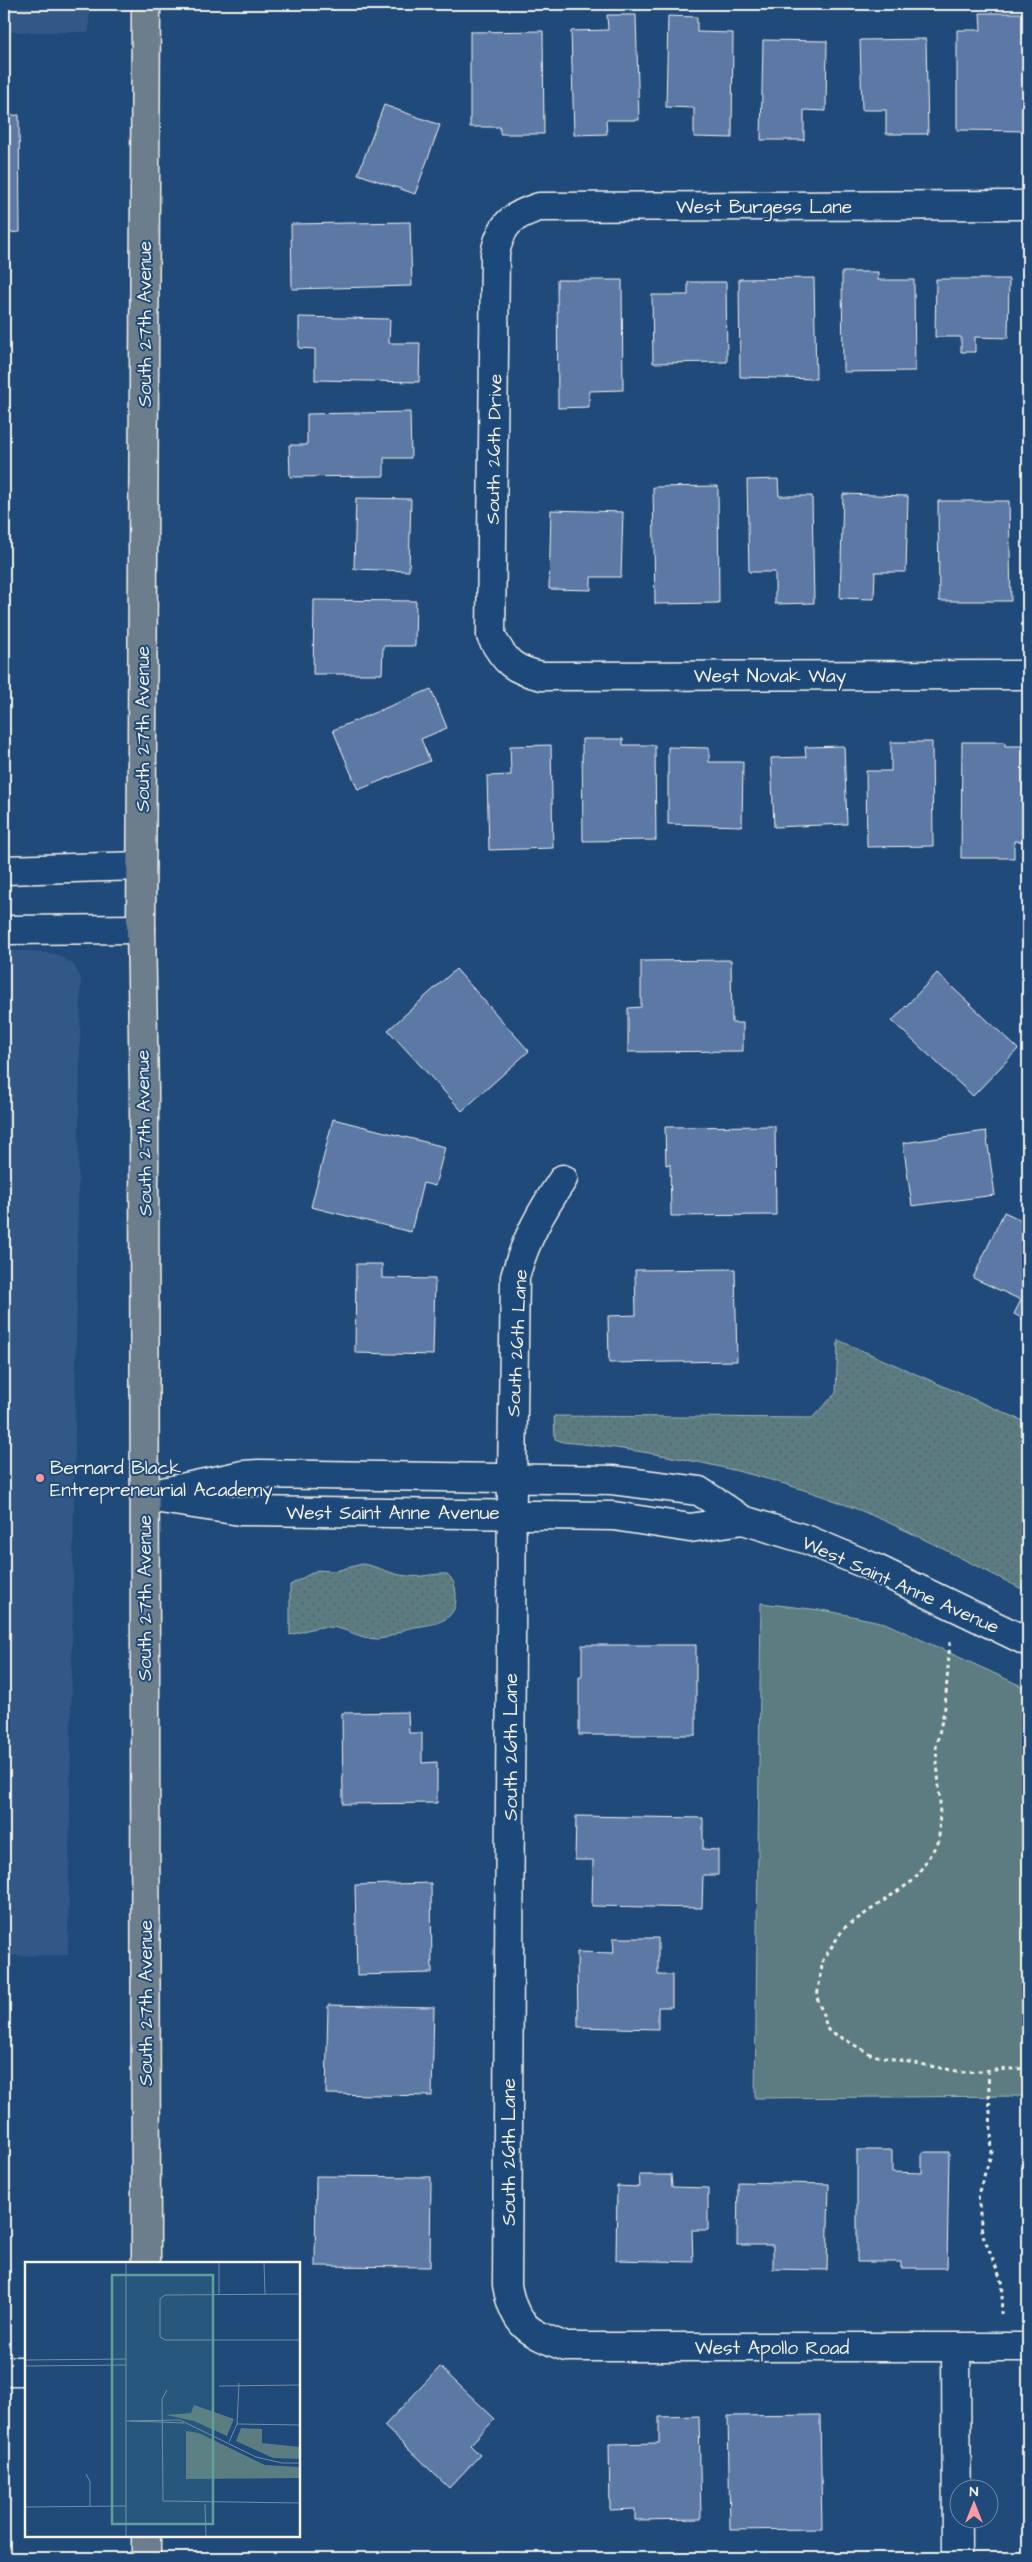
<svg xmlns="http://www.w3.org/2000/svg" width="1032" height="2562" font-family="'Architects Daughter',sans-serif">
	<defs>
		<pattern id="grass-dots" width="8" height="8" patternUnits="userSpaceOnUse" patternTransform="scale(1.25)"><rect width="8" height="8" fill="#5b7c81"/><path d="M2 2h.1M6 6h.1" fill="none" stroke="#536566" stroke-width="1.8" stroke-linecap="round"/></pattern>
	</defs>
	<rect width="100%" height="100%" fill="#1f4a7a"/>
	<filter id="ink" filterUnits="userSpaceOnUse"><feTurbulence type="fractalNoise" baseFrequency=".02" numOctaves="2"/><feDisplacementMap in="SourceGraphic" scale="10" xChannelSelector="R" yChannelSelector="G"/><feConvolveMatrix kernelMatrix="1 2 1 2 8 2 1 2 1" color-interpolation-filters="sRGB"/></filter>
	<g filter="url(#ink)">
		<path fill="#315887" d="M 4,4 L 90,4 L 89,32 L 4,32 Z
			M 4,951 L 34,951 L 56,954 L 73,964 L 81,978 L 68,1955 L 4,1956 Z"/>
		<path fill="url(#grass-dots)" stroke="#a8b6b4" d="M 838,1340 L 1028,1423 L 1028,1592 C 965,1561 902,1525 836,1501 C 748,1469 657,1451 563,1442 L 555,1439 L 554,1416 L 812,1418 L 836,1393 Z
			M 362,1564 C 378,1566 391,1575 408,1576 C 421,1578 434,1573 447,1574 C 455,1581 456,1588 456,1598 C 456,1627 424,1624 406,1629 C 396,1633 388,1639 377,1639 C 360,1639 345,1627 328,1627 C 316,1626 302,1632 290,1635 L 290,1585 L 317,1570 L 335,1571 Z"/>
		<path fill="#5b7c81" stroke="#a8b6b4" d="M 761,1603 L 828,1611 L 885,1623 L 1028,1689 L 1028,2096 L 755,2098 Z"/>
		<path fill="#5c79a6" stroke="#f4f1e8" d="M 980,13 L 1028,13 L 1028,131 L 957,130 L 957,30 L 981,30 Z
			M 607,15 L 636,15 L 639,120 L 606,120 L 607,134 L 574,135 L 571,31 L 608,30 Z
			M 668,16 L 697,17 L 697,32 L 733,33 L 732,138 L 694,137 L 694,108 L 666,107 Z
			M 543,31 L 544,134 L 500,134 L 500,127 L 470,127 L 470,32 Z
			M 926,39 L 928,134 L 886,134 L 886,110 L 862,110 L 860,40 Z
			M 763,40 L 827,41 L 826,111 L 804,110 L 804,140 L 761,140 Z
			M 384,105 L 440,125 L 415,194 L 358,174 Z
			M 19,115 L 20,232 L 4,233 L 4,116 Z
			M 410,222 L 412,286 L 292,289 L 291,224 Z
			M 842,272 L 878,272 L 878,280 L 914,280 L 915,371 L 843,372 Z
			M 814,278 L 816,379 L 740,377 L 739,279 Z
			M 936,279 L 1009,279 L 1008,338 L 975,337 L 975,352 L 961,352 L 961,337 L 935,337 Z
			M 557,280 L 622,280 L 623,390 L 589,391 L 589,407 L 558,408 Z
			M 688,282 L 726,282 L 727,362 L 653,363 L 652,295 L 688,295 Z
			M 299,317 L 390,319 L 389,343 L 420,343 L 419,382 L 315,380 L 315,349 L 299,348 Z
			M 410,412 L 411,458 L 384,458 L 384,476 L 290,477 L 289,445 L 307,445 L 307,414 Z
			M 778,479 L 779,496 L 812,496 L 814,603 L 775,604 L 775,572 L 749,572 L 747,480 Z
			M 718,486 L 719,603 L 655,604 L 653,487 Z
			M 843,494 L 908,496 L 906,572 L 875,572 L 874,599 L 840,598 Z
			M 356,498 L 411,499 L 409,571 L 354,569 Z
			M 938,501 L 1009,501 L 1011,601 L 939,601 Z
			M 551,510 L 623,512 L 621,577 L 591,577 L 591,590 L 549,589 Z
			M 314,600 L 416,601 L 415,646 L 383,646 L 382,674 L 313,674 Z
			M 431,689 L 447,728 L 421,739 L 430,761 L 358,790 L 333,730 Z
			M 582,739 L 623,739 L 623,745 L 655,745 L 656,840 L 583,841 Z
			M 891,742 L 932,742 L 933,846 L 867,847 L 866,771 L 891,771 Z
			M 962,742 L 1005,742 L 1005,746 L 1028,746 L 1028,842 L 1014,841 L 1014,858 L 961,858 Z
			M 551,745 L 553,848 L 489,850 L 487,776 L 511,775 L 510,746 Z
			M 844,746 L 847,824 L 774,827 L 771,758 L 806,757 L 805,747 Z
			M 668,747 L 709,748 L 709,762 L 743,762 L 742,826 L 668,824 Z
			M 731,960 L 732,1023 L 743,1023 L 743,1051 L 628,1052 L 628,1008 L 641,1007 L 641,961 Z
			M 456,969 L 529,1051 L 462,1111 L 388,1030 Z
			M 937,973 L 1018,1049 L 973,1096 L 892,1021 Z
			M 333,1119 L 445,1147 L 435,1186 L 423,1183 L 411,1232 L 311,1207 Z
			M 775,1126 L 776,1215 L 671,1216 L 670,1164 L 666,1165 L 665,1127 Z
			M 986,1131 L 995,1195 L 912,1206 L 903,1143 Z
			M 1004,1212 L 1028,1223 L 1028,1321 L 1014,1314 L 1021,1300 L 973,1278 Z
			M 356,1264 L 382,1264 L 382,1278 L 435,1279 L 433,1355 L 355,1353 Z
			M 735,1269 L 737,1361 L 609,1363 L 608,1316 L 636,1315 L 635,1270 Z
			M 582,1645 L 696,1645 L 696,1735 L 579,1735 L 579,1677 L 582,1677 Z
			M 408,1712 L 409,1733 L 422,1733 L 422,1763 L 437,1762 L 437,1803 L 343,1804 L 342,1713 Z
			M 576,1816 L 703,1818 L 703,1849 L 718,1850 L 718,1875 L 703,1875 L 702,1908 L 592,1906 L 593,1860 L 575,1860 Z
			M 431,1883 L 432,1973 L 357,1975 L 355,1885 Z
			M 613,1938 L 658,1938 L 658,1975 L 672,1975 L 672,2007 L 658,2007 L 658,2029 L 578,2027 L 577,1952 L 614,1953 Z
			M 328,2005 L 434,2007 L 432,2096 L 326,2094 Z
			M 857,2150 L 892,2150 L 892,2172 L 922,2173 L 922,2152 L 949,2152 L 947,2268 L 901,2268 L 901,2262 L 857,2262 Z
			M 639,2175 L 671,2175 L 672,2187 L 708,2188 L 708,2230 L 692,2230 L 693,2262 L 616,2260 L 617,2186 L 640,2187 Z
			M 316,2176 L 431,2177 L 430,2267 L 315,2266 Z
			M 738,2182 L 829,2184 L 827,2270 L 773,2269 L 773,2245 L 737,2245 Z
			M 440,2367 L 495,2419 L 470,2445 L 480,2455 L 449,2488 L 384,2426 Z
			M 820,2415 L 822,2529 L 730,2530 L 728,2416 Z
			M 699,2416 L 701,2519 L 635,2520 L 635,2509 L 610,2510 L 609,2444 L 659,2443 L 659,2417 Z"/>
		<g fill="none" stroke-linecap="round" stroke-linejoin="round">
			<defs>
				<path id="minor" d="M 1028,205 L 539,207 C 511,216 501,224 495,254 L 491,636 C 505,662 513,670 542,676 L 1028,675
					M 4,870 L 141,866
					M 4,930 L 141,929
					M 563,1179 C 541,1212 526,1238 515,1277 L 512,1478 L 507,2285 C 514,2326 529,2333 566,2347 L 1028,2347
					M 144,1496 L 243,1475 L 259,1474 L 612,1480 L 699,1491 L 743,1520 L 808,1540 L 877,1569 L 1028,1642
					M 160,1499 L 240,1511 L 614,1516 L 690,1528 L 743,1520
					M 956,2347 L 957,2558
					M 4,2371 L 26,2371"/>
				<path id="major" d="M 146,2263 L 144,1089 L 141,929 L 146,4
					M 146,2536 L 146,2558"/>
			</defs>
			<use href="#minor" stroke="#f4f1e8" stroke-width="31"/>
			<use href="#major" stroke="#f4f1e8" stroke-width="31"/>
			<path stroke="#f4f1e8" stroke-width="3" stroke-dasharray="4 4" stroke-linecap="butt" d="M 950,1642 L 945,1707 L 936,1747 L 940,1801 L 939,1841 L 914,1880 L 844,1928 L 823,1960 L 817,1997 L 828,2030 L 872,2055 L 962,2072 L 1028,2068
				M 988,2070 L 992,2152 L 978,2194 L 982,2233 L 1003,2284 L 1001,2314"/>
			<use href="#minor" stroke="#1f4a7a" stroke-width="28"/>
			<use href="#major" stroke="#6c7d8b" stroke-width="28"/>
		</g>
	</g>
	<circle fill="#ff9aa2" stroke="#1f4a7a" stroke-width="2" cx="40" cy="1478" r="5"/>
	<g text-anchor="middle" stroke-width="4" stroke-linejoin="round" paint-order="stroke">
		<g font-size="19" fill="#f4f1e8" stroke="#1f4a7a">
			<text x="764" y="213">West Burgess Lane</text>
			<text transform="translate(144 324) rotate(-90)" y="7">South 27th Avenue</text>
			<text transform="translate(493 449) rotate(-89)" y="7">South 26th Drive</text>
			<text x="770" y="682">West Novak Way</text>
			<text transform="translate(142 729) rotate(-90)" y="7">South 27th Avenue</text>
			<text transform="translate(143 1133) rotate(-91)" y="7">South 27th Avenue</text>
			<text transform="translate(516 1343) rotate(-87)" y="7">South 26th Lane</text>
			<text x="393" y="1519">West Saint Anne Avenue</text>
			<text transform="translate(901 1584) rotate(24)" y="7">West Saint Anne Avenue</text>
			<text transform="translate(144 1598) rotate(-90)" y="7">South 27th Avenue</text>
			<text transform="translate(510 1747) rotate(-90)" y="7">South 26th Lane</text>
			<text transform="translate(145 2003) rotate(-90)" y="7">South 27th Avenue</text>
			<text transform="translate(508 2152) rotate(-90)" y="7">South 26th Lane</text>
			<text x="772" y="2354">West Apollo Road</text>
		</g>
		<g font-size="19" fill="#f4f1e8" stroke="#1f4a7a" text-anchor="start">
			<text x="50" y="1474">Bernard Black<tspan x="50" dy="22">Entrepreneurial Academy</tspan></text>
		</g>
	</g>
	<g transform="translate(25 2262)">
		<rect width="275" height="275" fill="#1f4a7a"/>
		<path d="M 169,143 L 209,157 L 202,174 L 169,159 L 141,153 L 166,151 ZM 216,166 L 237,167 L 237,181 L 275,185 L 275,197 L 248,196 L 211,179 Z" fill="#5b7c81"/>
		<path d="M 161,169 L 174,171 L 240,203 L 275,205 L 275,216 L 161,217 Z" fill="#5b7c81"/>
		<path fill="none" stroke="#748da6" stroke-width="1" d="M 239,1 L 240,32M 194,32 L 194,1M 275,32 L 140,33 L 135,37 L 135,75 L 140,78 L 275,78M 0,98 L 101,97M 0,104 L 101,103M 194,124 L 275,123M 142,128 L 137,137 L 138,239 L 275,241M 101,159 L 155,158 L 231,195 L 257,201 L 275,201M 105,159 L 159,161M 212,162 L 275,163M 204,180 L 212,162 L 214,121M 61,212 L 65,220 L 65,244M 180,242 L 181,274M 0,245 L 101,244M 101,274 L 101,1"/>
		<path fill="#5fa199" fill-opacity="0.15" stroke="#5fa199" stroke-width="2.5" d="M 87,13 L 188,13 L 188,262 L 87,262 Z"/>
		<rect width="275" height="275" fill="none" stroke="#f4f1e8" stroke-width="2.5"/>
	</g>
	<rect width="1032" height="2562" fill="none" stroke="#1f4a7a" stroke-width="20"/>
	<rect x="10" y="10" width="1012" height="2542" fill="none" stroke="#f4f1e8" stroke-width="2" filter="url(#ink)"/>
	<g transform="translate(974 2504)"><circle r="24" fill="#1f4a7a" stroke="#748da6"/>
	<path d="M0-4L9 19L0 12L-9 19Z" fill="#ff9aa2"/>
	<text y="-8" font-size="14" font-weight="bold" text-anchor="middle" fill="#f4f1e8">N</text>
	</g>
</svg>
